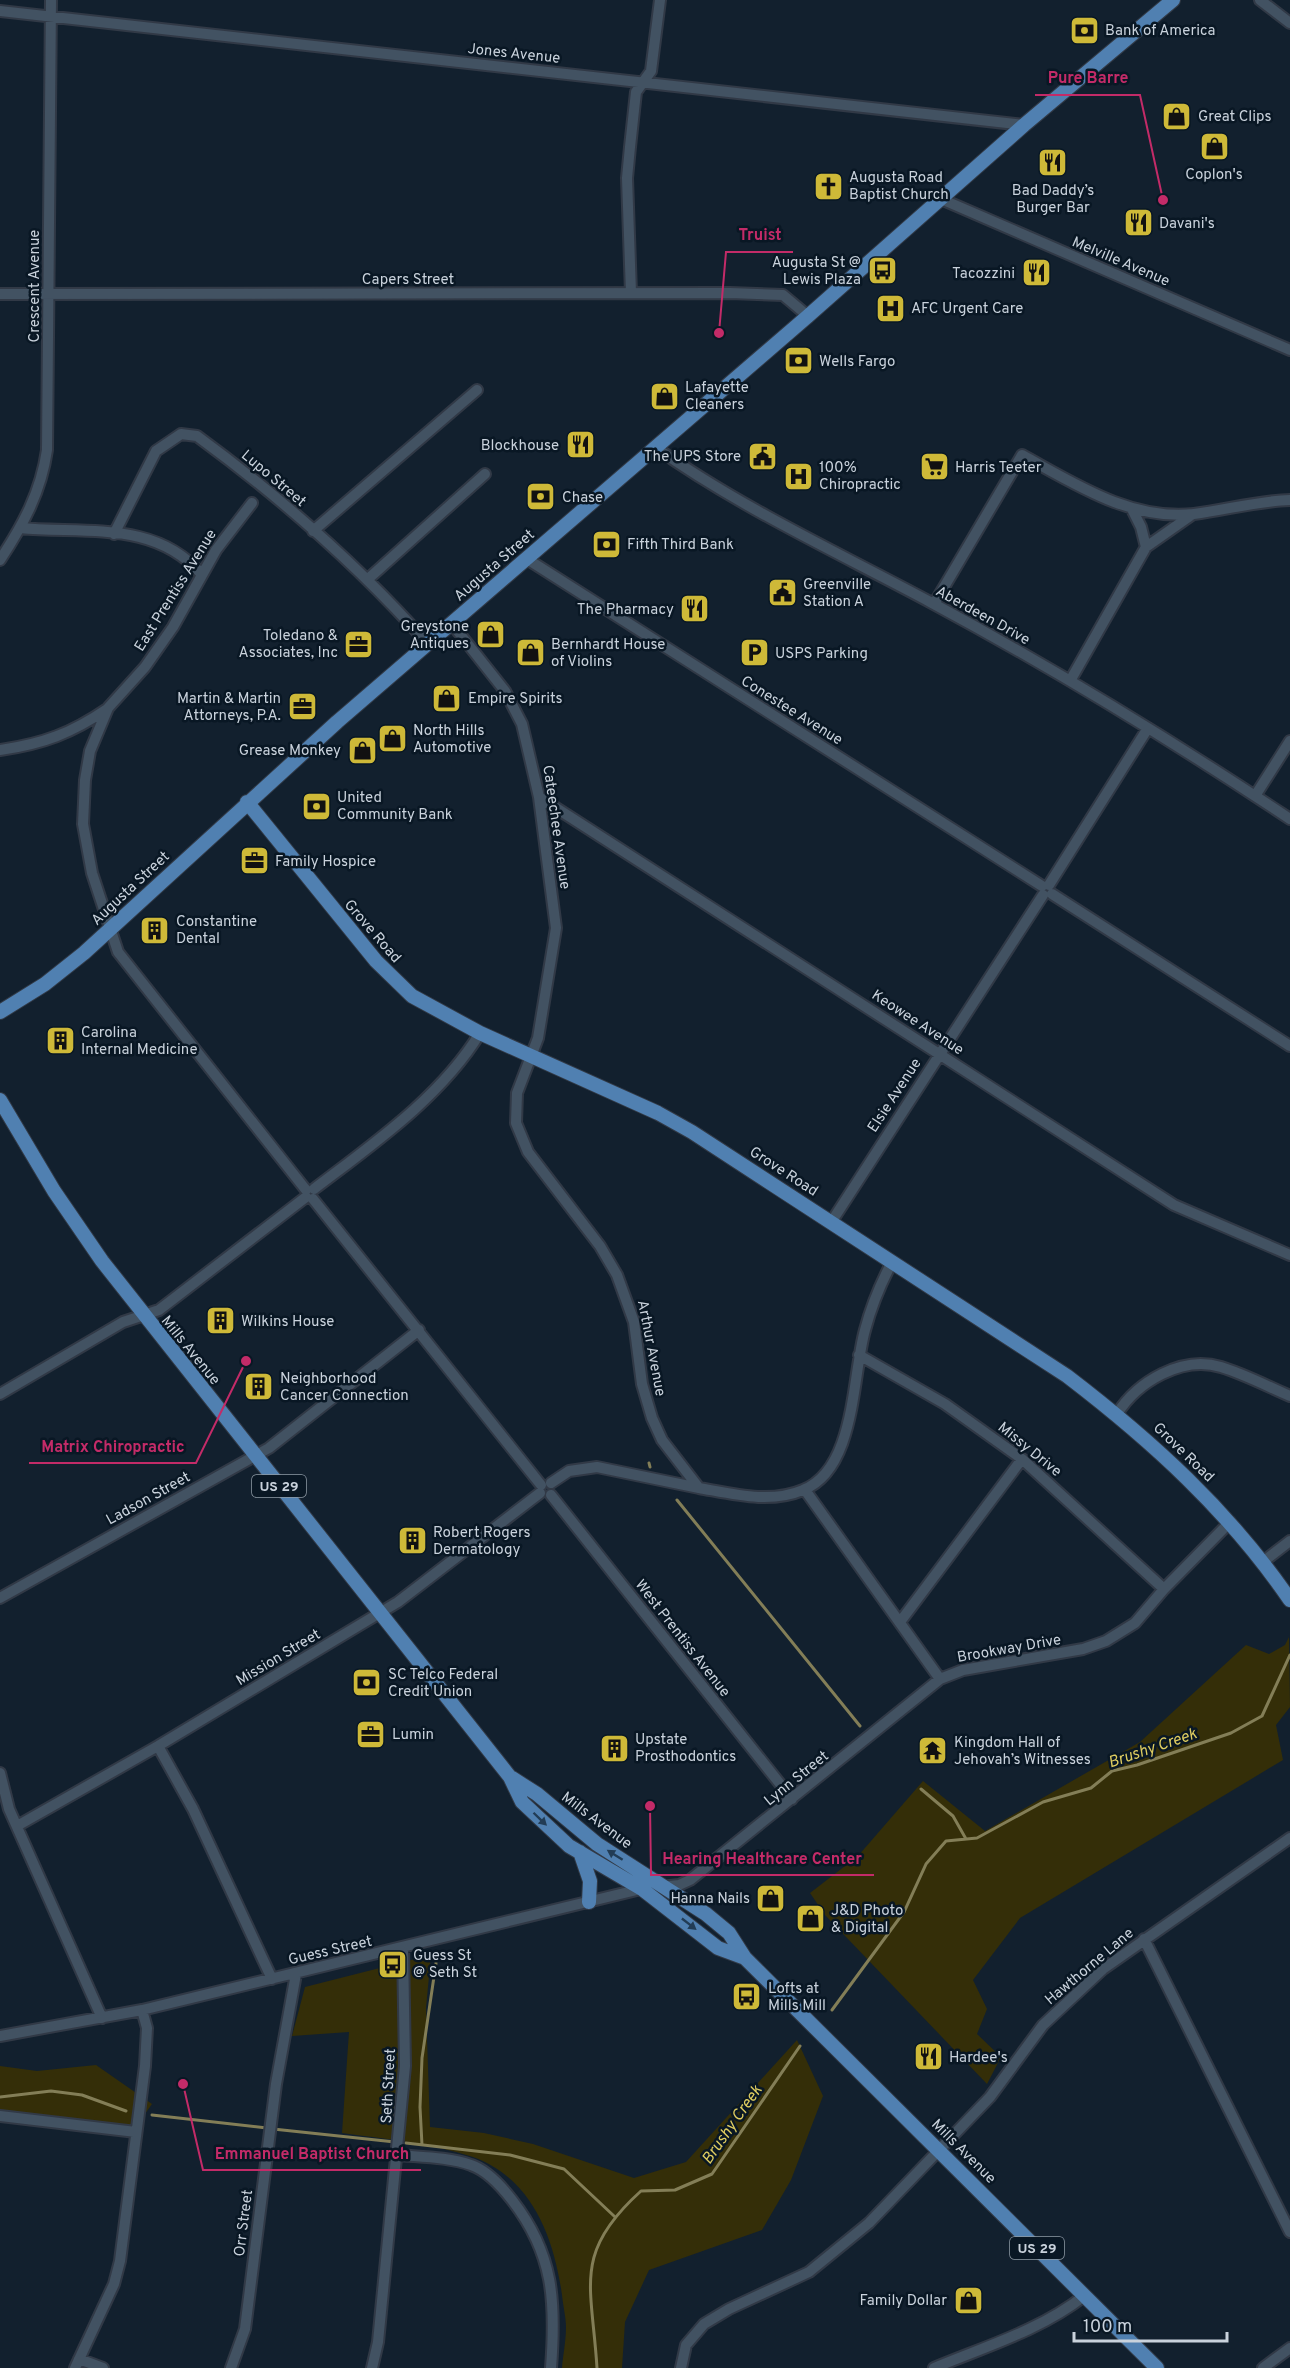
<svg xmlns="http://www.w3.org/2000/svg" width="1290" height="2368" font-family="Overpass,sans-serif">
	<rect width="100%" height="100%" fill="#12202e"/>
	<path fill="#342e08" d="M 1289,1637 L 1290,1707 L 1276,1725 L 1283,1760 L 1020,1918 L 973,1980 L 987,2009 L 977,2034 L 1001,2057 L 987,2084 L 825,1915 L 810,1893 L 858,1856 L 923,1781 L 985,1831 L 1140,1742 L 1246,1645 L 1269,1654 L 1285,1645 Z
		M 431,1955 L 426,2008 L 430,2127 L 484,2133 L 533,2144 L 634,2178 L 686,2162 L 797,2040 L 823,2096 L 791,2180 L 762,2230 L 649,2270 L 625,2322 L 622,2368 L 562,2368 C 563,2355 566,2341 566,2327 C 566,2317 563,2306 562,2295 C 554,2238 532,2178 473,2157 C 431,2143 385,2139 342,2133 L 349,2032 L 292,2036 L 305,1987 Z
		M 96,2065 L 152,2104 L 135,2128 L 0,2116 L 0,2066 L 37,2071 Z"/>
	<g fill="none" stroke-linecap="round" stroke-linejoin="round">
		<path stroke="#837e57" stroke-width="3" d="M 649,1463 L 650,1467
			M 677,1500 L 860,1726
			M 921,1789 L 953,1816 L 966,1839
			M 832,2010 L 904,1912 L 926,1864 L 946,1841 L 977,1838 L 1043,1802 L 1091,1788 L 1112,1771 L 1137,1765 L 1231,1733 L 1262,1716 L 1290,1655
			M 0,2097 L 51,2091 L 82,2095 L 126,2111
			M 152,2115 L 267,2128
			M 273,2129 L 395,2142
			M 406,2143 L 510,2155 L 564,2169 L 614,2216
			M 422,2145 L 420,2107 L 422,2058 L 436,1963
			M 597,2368 C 592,2285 572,2253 641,2191 L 675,2190 L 712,2174 L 800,2046"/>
		<defs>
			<path id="minor" d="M 1260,0 L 1290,23
				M 0,11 L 1024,125
				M 941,199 L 1290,350
				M 631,293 L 627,178 L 630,147 L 636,92 L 651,71 L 660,0
				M 0,294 L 730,293 L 783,295 L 808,316
				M 655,447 C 741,508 839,553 932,603 C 1055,669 1174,742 1290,819
				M 252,503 L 216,550 L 173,627 L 145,667 L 108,708 L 90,751 L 85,780 L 83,824 L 92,873 L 118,952 L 306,1190
				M 20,528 C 85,534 156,520 202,575
				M 313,531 L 477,390
				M 114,534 L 156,451 L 181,434 L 197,436 C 280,497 360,567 428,644
				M 1146,547 L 1193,514
				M 527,559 L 1042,886
				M 0,560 C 23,525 41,492 47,450 L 51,0
				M 368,579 L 485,474
				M 934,604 L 1022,455 C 1075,484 1131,521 1194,514 C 1226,510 1257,501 1290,500
				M 452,624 L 505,691 L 522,724 L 539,797 L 556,928 L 538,1038 L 517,1093 L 516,1123 L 528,1152 L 600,1246 L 617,1275 L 634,1322 L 642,1384 L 652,1418 L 662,1440 L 699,1488 C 733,1494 770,1504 803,1490 C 856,1469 852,1376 865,1330 C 871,1307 881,1283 892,1262
				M 1070,681 L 1146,547 L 1141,527 L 1132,509
				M 0,750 C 43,744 72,733 107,709
				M 1255,796 L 1290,741
				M 539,797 L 1174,1205 L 1290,1255
				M 1049,885 L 1148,728
				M 1052,894 L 1290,1046
				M 314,1189 C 373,1144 441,1097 480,1033
				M 313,1199 L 541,1485
				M 832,1221 L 1043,895
				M 859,1355 L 945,1404 L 1022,1459 L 1164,1589
				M 0,1394 L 123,1322 L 159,1310 L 306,1197
				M 1117,1414 C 1137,1382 1182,1355 1221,1367 C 1244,1374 1267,1386 1290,1396
				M 551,1483 L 569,1471 L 597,1467 L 699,1488
				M 805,1490 L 940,1679
				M 551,1495 L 792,1799
				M 1264,1561 L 1290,1541
				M 0,1598 L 269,1448 L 419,1330
				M 900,1622 L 1022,1459
				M 158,1746 L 193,1809 L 272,1979
				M 0,1773 L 9,1809 L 102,2018
				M 17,1826 L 158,1746 L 398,1602 L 540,1493
				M 661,1887 L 679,1885 L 690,1880 L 940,1679 L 963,1670 L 1083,1649 L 1106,1641 L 1135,1623 L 1164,1589 L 1230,1522
				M 1144,1939 L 1290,2232
				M 0,2036 L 142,2010 L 645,1888
				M 0,2116 L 136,2132
				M 398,2155 C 421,2157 449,2157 471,2165 C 486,2170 502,2187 512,2200 C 554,2254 556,2302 551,2368
				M 79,2359 L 103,2368
				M 75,2368 L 114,2284 L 120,2261 L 145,2066 L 147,2028 L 142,2010
				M 231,2368 L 245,2329 L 276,2084 L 296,1974
				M 372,2368 L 378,2342 L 405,2066 L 403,1948
				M 681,2368 L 686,2345 L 704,2324 L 729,2309 L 809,2272 L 869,2223 L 990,2097 L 1043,2025 L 1103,1969 L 1290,1838
				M 934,2368 C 984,2347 1041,2330 1084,2296
				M 1263,2368 L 1290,2348"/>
			<path id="major" d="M 247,802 L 376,961 L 412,996 L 480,1033 L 658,1113 L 692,1132 L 1067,1376 C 1152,1441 1229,1511 1290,1600
				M 0,1012 L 45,984 L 84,953 L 337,722 L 808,316 L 1024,125 L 1173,0
				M 0,1100 L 54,1191 L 102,1261 L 510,1777 L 522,1802 L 569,1846 L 642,1889 L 718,1948 L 745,1958
				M 512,1778 L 537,1794 L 597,1844 L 706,1914 L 729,1933 L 745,1958 L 1157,2368
				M 580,1852 L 590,1881 L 589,1902"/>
		</defs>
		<use href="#minor" stroke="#313946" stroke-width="14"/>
		<use href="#major" stroke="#313946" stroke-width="16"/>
		<use href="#minor" stroke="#425262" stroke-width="10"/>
		<use href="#major" stroke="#5080b1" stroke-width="14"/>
	</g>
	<defs><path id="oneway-solid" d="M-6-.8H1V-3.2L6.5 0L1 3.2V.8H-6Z" transform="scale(1.5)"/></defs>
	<g fill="#223c55">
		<use href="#oneway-solid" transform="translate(540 1819) rotate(44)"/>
		<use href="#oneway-solid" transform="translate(615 1855) rotate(-148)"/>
		<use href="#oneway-solid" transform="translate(689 1924) rotate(38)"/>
	</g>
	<defs>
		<symbol id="bank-square" viewBox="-11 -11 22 22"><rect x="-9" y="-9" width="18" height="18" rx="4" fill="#ceb938" stroke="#091724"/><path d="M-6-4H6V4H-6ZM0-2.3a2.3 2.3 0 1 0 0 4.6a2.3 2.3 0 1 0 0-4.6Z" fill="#111"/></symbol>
		<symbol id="shop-square" viewBox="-11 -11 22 22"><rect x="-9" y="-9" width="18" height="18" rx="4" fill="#ceb938" stroke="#091724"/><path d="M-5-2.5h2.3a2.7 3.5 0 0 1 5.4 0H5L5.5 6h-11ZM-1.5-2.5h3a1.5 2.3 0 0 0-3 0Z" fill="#111"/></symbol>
		<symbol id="restaurant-square" viewBox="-11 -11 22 22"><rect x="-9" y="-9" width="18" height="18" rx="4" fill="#ceb938" stroke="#091724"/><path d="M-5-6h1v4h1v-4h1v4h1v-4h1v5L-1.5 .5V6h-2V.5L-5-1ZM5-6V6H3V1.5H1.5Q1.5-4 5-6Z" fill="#111"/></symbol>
		<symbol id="church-square" viewBox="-11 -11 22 22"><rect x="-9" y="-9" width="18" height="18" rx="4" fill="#ceb938" stroke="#091724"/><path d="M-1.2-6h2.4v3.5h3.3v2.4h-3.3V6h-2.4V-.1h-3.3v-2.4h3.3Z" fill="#111"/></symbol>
		<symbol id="bus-square" viewBox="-11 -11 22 22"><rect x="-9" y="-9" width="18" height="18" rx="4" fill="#ceb938" stroke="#091724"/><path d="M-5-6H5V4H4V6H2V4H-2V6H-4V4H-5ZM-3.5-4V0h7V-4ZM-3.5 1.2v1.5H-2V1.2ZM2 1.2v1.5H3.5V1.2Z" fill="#111"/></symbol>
		<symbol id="hospital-square" viewBox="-11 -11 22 22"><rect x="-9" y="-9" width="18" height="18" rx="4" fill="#ceb938" stroke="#091724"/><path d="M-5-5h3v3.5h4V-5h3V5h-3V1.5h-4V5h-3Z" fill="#111"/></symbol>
		<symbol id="civic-square" viewBox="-11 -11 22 22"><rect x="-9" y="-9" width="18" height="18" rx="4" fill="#ceb938" stroke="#091724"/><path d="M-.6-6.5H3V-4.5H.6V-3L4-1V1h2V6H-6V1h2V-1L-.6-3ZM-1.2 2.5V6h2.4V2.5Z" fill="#111"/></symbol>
		<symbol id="supermarket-square" viewBox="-11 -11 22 22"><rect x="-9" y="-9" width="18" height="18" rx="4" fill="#ceb938" stroke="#091724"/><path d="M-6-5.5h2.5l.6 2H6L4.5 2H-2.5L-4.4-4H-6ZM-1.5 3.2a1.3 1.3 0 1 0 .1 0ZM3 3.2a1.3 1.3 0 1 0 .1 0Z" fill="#111"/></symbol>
		<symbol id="office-square" viewBox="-11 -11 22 22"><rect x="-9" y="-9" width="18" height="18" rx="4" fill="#ceb938" stroke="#091724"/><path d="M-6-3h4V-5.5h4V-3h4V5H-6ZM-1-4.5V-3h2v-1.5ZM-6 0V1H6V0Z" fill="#111"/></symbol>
		<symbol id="parking-square" viewBox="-11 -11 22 22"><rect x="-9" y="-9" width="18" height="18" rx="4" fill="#ceb938" stroke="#091724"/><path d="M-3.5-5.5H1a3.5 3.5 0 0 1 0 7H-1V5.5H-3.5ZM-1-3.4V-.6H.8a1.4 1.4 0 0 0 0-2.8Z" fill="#111"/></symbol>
		<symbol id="building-square" viewBox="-11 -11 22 22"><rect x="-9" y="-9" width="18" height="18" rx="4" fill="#ceb938" stroke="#091724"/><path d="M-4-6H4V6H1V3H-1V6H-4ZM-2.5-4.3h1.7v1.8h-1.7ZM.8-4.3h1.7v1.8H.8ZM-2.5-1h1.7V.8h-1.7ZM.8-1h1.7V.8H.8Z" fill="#111"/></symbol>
		<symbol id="temple-square" viewBox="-11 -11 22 22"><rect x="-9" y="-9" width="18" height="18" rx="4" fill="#ceb938" stroke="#091724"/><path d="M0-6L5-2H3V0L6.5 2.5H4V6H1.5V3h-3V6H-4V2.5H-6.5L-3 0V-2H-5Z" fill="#111"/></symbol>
	</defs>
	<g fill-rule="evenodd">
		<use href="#bank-square" x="1068" y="14" width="33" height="33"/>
		<use href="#shop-square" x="1160" y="100" width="33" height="33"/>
		<use href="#shop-square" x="1198" y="130" width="33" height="33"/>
		<use href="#restaurant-square" x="1036" y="146" width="33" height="33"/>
		<use href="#church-square" x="812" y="170" width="33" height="33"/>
		<use href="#restaurant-square" x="1122" y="206" width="33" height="33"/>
		<use href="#bus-square" x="866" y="254" width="33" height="33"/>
		<use href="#restaurant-square" x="1020" y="256" width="33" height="33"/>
		<use href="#hospital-square" x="874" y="292" width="33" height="33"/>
		<use href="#bank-square" x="782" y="344" width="33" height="33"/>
		<use href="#shop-square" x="648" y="380" width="33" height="33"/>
		<use href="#restaurant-square" x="564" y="428" width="33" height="33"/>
		<use href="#civic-square" x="746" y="440" width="33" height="33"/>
		<use href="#supermarket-square" x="918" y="450" width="33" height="33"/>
		<use href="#hospital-square" x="782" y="460" width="33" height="33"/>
		<use href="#bank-square" x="524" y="480" width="33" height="33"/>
		<use href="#bank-square" x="590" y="528" width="33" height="33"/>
		<use href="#civic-square" x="766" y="576" width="33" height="33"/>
		<use href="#restaurant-square" x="678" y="592" width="33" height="33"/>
		<use href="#shop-square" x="474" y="618" width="33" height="33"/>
		<use href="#office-square" x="342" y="628" width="33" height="33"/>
		<use href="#shop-square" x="514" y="636" width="33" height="33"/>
		<use href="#parking-square" x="738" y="636" width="33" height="33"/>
		<use href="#shop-square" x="430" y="682" width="33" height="33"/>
		<use href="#office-square" x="286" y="690" width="33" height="33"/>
		<use href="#shop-square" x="376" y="722" width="33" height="33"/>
		<use href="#shop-square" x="346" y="734" width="33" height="33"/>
		<use href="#bank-square" x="300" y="790" width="33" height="33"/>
		<use href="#office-square" x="238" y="844" width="33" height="33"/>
		<use href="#building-square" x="138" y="914" width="33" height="33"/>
		<use href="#building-square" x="44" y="1024" width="33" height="33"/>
		<use href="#building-square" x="204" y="1304" width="33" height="33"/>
		<use href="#building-square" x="242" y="1370" width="33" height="33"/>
		<use href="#building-square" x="396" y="1524" width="33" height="33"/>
		<use href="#bank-square" x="350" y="1666" width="33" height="33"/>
		<use href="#office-square" x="354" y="1718" width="33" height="33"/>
		<use href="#building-square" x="598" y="1732" width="33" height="33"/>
		<use href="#temple-square" x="916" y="1734" width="33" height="33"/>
		<use href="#shop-square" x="754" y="1882" width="33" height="33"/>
		<use href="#shop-square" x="794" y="1902" width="33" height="33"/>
		<use href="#bus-square" x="376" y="1948" width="33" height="33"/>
		<use href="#bus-square" x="730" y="1980" width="33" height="33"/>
		<use href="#restaurant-square" x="912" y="2040" width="33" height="33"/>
		<use href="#shop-square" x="952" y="2284" width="33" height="33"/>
	</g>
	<g text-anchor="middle" stroke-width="5" stroke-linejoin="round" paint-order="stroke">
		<g fill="#091724" stroke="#8f9aa5" stroke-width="1.5">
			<rect x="252" y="1475" width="54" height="22" rx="4.5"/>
			<rect x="1010" y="2237" width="54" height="22" rx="4.5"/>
		</g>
		<g font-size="14" font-weight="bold" fill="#c9d2dc">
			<text x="279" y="1491">US 29</text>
			<text x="1037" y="2253">US 29</text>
		</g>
		<g font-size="15" fill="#c9d2dc" stroke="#091724" text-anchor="start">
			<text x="1105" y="35">Bank of America</text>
			<text x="1198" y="121">Great Clips</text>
			<text x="1214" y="179" text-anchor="middle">Coplon's</text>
			<text x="849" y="182">Augusta Road<tspan x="849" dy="17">Baptist Church</tspan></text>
			<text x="1053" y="195" text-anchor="middle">Bad Daddy’s<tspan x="1053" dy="17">Burger Bar</tspan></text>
			<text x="1159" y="228">Davani's</text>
			<text x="861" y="267" text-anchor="end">Augusta St @<tspan x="861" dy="17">Lewis Plaza</tspan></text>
			<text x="1015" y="278" text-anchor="end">Tacozzini</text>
			<text x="911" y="313">AFC Urgent Care</text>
			<text x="819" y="366">Wells Fargo</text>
			<text x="685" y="392">Lafayette<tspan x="685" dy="17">Cleaners</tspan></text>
			<text x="559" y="450" text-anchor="end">Blockhouse</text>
			<text x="741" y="461" text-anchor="end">The UPS Store</text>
			<text x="819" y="472">100%<tspan x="819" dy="17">Chiropractic</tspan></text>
			<text x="955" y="472">Harris Teeter</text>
			<text x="562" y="502">Chase</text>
			<text x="627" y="549">Fifth Third Bank</text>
			<text x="803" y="589">Greenville<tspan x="803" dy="17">Station A</tspan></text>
			<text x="674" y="614" text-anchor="end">The Pharmacy</text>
			<text x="469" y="631" text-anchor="end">Greystone<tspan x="469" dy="17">Antiques</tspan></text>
			<text x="338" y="640" text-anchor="end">Toledano &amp;<tspan x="338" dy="17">Associates, Inc</tspan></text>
			<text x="551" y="649">Bernhardt House<tspan x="551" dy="17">of Violins</tspan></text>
			<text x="775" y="658">USPS Parking</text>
			<text x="281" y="703" text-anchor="end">Martin &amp; Martin<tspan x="281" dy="17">Attorneys, P.A.</tspan></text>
			<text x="468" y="703">Empire Spirits</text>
			<text x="413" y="735">North Hills<tspan x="413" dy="17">Automotive</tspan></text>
			<text x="341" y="755" text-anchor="end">Grease Monkey</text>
			<text x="337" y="802">United<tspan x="337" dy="17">Community Bank</tspan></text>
			<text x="275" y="866">Family Hospice</text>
			<text x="176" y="926">Constantine<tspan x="176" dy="17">Dental</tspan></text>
			<text x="81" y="1037">Carolina<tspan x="81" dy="17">Internal Medicine</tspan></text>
			<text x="241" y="1326">Wilkins House</text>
			<text x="280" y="1383">Neighborhood<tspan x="280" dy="17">Cancer Connection</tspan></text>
			<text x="433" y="1537">Robert Rogers<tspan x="433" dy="17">Dermatology</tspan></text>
			<text x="388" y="1679">SC Telco Federal<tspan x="388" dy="17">Credit Union</tspan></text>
			<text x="392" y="1739">Lumin</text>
			<text x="635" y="1744">Upstate<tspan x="635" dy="17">Prosthodontics</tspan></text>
			<text x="954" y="1747">Kingdom Hall of<tspan x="954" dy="17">Jehovah’s Witnesses</tspan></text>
			<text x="750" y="1903" text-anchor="end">Hanna Nails</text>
			<text x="831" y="1915">J&amp;D Photo<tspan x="831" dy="17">&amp; Digital</tspan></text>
			<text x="413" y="1960">Guess St<tspan x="413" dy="17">@ Seth St</tspan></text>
			<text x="768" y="1993">Lofts at<tspan x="768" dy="17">Mills Mill</tspan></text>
			<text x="949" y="2062">Hardee's</text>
			<text x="947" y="2305" text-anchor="end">Family Dollar</text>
		</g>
		<g font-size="15" fill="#c9d2dc" stroke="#091724">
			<text transform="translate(514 53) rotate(6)" y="5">Jones Avenue</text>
			<text transform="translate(1121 261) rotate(23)" y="5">Melville Avenue</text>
			<text x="408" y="284">Capers Street</text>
			<text transform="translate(34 286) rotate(-90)" y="5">Crescent Avenue</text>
			<text transform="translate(274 478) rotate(40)" y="5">Lupo Street</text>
			<text transform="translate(494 565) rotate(-41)" y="5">Augusta Street</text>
			<text transform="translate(175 590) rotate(-58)" y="5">East Prentiss Avenue</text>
			<text transform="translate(983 615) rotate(29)" y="5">Aberdeen Drive</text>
			<text transform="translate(792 710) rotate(32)" y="5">Conestee Avenue</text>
			<text transform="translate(557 827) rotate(82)" y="5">Cateechee Avenue</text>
			<text transform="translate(130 888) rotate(-43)" y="5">Augusta Street</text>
			<text transform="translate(373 931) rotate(49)" y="5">Grove Road</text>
			<text transform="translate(918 1022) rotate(33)" y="5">Keowee Avenue</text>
			<text transform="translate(894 1095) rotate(-57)" y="5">Elsie Avenue</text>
			<text transform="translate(784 1171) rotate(33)" y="5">Grove Road</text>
			<text transform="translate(652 1348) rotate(79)" y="5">Arthur Avenue</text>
			<text transform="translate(191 1350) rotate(51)" y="5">Mills Avenue</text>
			<text transform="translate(1030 1449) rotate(39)" y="5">Missy Drive</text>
			<text transform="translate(1184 1452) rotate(44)" y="5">Grove Road</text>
			<text transform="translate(148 1498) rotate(-29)" y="5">Ladson Street</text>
			<text transform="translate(683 1638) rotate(52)" y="5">West Prentiss Avenue</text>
			<text transform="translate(1009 1648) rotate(-10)" y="5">Brookway Drive</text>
			<text transform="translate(278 1657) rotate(-31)" y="5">Mission Street</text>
			<text transform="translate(796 1778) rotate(-39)" y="5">Lynn Street</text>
			<text transform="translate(597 1820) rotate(37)" y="5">Mills Avenue</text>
			<text transform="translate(330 1950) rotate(-13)" y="5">Guess Street</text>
			<text transform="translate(1089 1966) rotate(-40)" y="5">Hawthorne Lane</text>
			<text transform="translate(388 2086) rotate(-87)" y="5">Seth Street</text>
			<text transform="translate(964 2151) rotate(45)" y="5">Mills Avenue</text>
			<text transform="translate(243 2223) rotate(-83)" y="5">Orr Street</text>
		</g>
		<g font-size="16" font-style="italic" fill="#dfcd60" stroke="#091724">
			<text transform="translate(1152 1747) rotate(-19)" y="6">Brushy Creek</text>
			<text transform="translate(731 2124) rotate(-55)" y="6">Brushy Creek</text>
		</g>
	</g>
	<path fill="none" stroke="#c32b68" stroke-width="2" d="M1163 200L1140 95H1035M719 333L726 252H793M246 1361L196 1463H29M650 1806L651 1875H874M183 2084L203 2170H421"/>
	<g fill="#c32b68" stroke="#091724" stroke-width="2">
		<circle cx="1163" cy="200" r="6"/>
		<circle cx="719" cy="333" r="6"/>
		<circle cx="246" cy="1361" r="6"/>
		<circle cx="650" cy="1806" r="6"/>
		<circle cx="183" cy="2084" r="6"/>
	</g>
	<g font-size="16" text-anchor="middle" font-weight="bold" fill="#c32b68" stroke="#091724" stroke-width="5" stroke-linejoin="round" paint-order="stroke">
		<text x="1088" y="83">Pure Barre</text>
		<text x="760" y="240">Truist</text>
		<text x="113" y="1452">Matrix Chiropractic</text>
		<text x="762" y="1864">Hearing Healthcare Center</text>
		<text x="312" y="2159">Emmanuel Baptist Church</text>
	</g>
	<path d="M1074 2332v9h153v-9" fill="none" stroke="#c9d2dc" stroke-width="3"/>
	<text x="1083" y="2332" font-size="18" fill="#c9d2dc" stroke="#091724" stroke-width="4.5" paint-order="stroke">100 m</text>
</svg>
